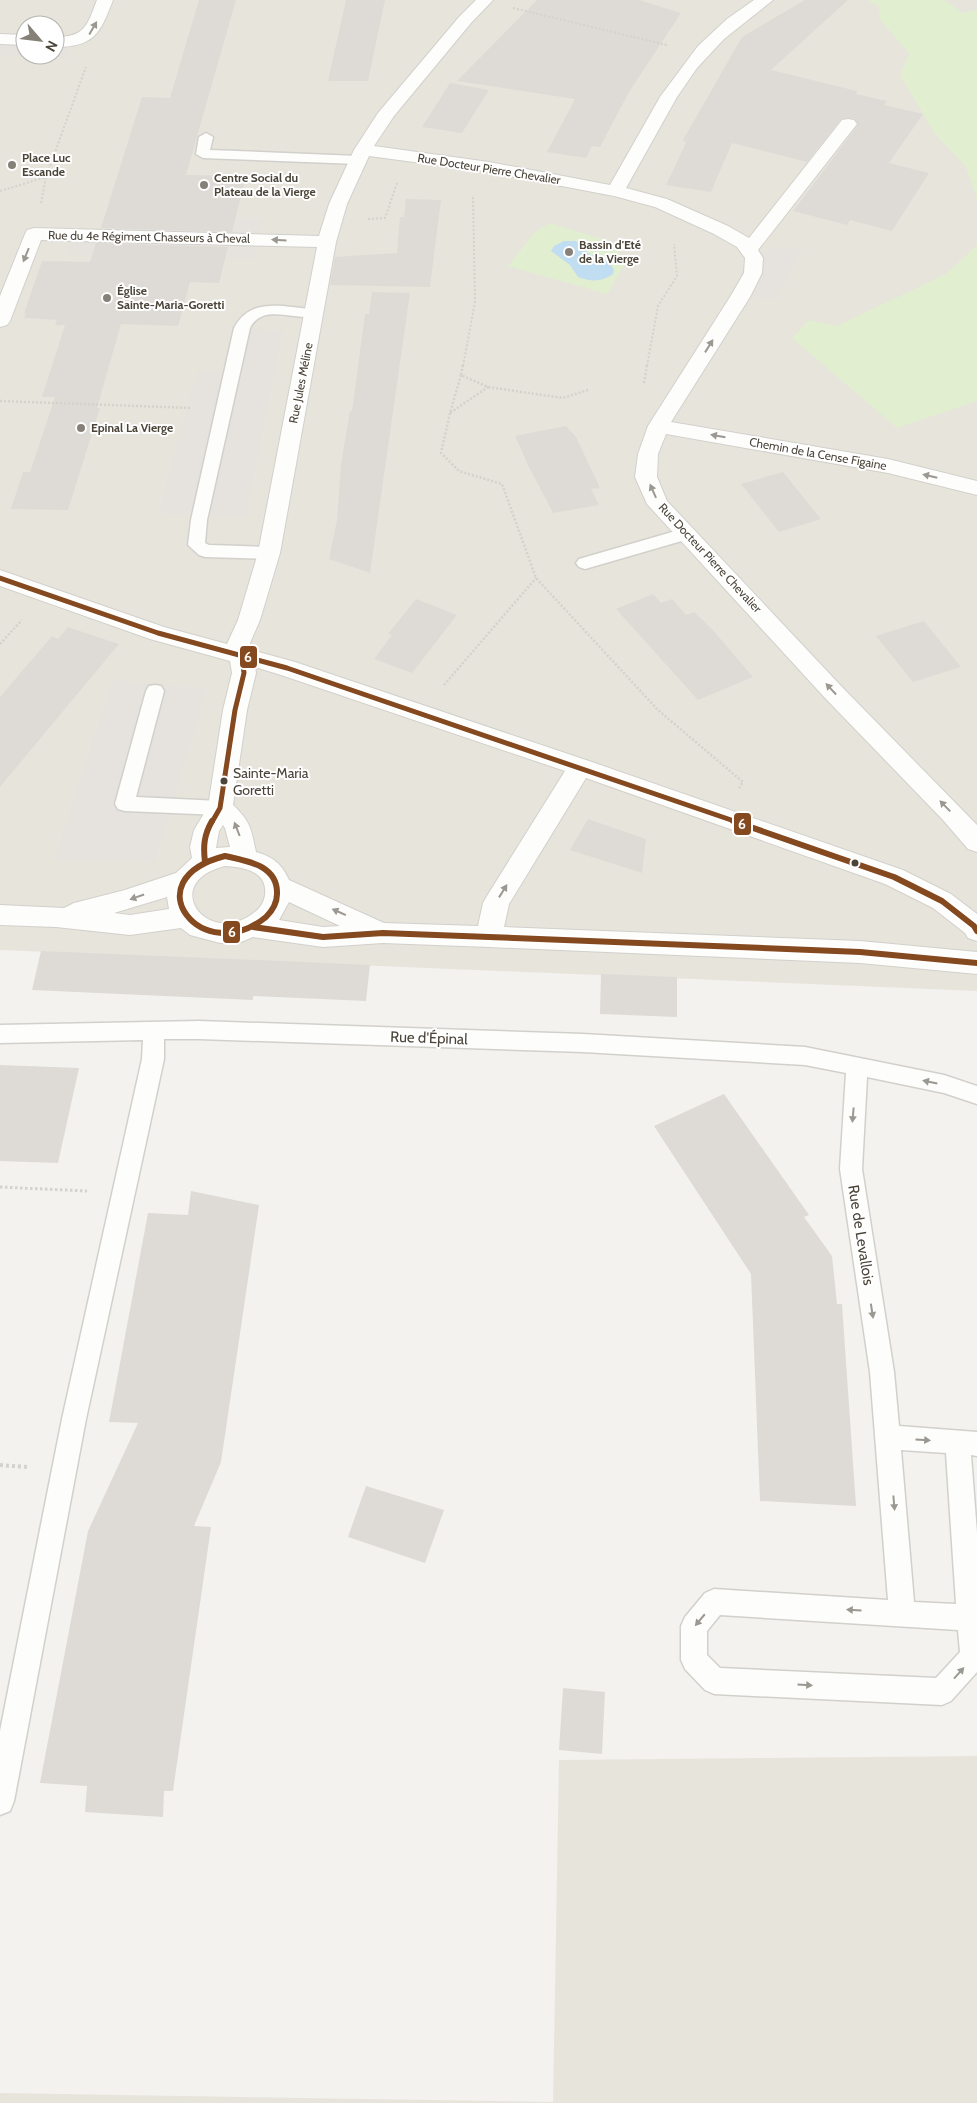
<svg xmlns="http://www.w3.org/2000/svg" width="977" height="2103" font-family="Cabin,sans-serif">
	<rect width="100%" height="100%" fill="#f4f2ee"/>
	<path fill="#e7e4dc" fill-rule="evenodd" d="M 0,0 L 977,0 L 977,991 L 0,950 ZM 25,25 L 55,25 L 55,55 L 25,55 Z
		M 977,1756 L 977,2103 L 0,2103 L 0,2093 L 553,2102 L 559,1760 Z"/>
	<path fill="#e1eecf" d="M 868,0 L 944,0 L 963,13 L 977,10 L 977,200 L 965,165 L 935,134 L 900,75 L 909,53 L 880,20 L 879,7 Z
		M 549,223 L 612,242 L 626,262 L 607,294 L 508,266 L 534,233 Z
		M 977,245 L 977,401 L 897,428 L 792,338 L 809,320 L 837,326 L 946,274 Z"/>
	<path fill="#e6e3df" d="M 0,39 L 25,40 L 25,55 L 55,55 L 55,42 L 69,43 L 68,58 L 0,56 Z
		M 140,214 L 264,218 L 258,239 L 255,258 L 65,255 L 70,235 L 139,237 Z
		M 776,247 L 803,249 L 777,298 L 740,297 L 754,258 Z
		M 242,328 L 283,331 L 246,517 L 158,513 L 197,371 L 232,372 Z
		M 112,680 L 207,689 L 155,862 L 54,861 Z"/>
	<path fill="#c0ddf1" d="M 564,241 L 576,241 L 589,254 L 609,262 L 614,270 L 613,274 C 601,282 592,282 578,277 L 570,265 L 551,251 L 554,246 Z"/>
	<path fill="#dedbd6" d="M 199,0 L 236,0 L 186,175 L 246,176 L 232,232 L 101,228 L 142,97 L 170,98 Z
		M 346,0 L 385,0 L 368,81 L 328,81 Z
		M 537,0 L 639,0 L 681,13 L 629,92 L 600,147 L 592,146 L 586,158 L 547,152 L 575,99 L 457,81 Z
		M 805,0 L 848,0 L 771,70 L 857,91 L 856,94 L 887,101 L 884,105 L 923,114 L 889,163 L 929,173 L 892,231 L 850,220 L 847,225 L 793,211 L 858,125 L 854,118 L 841,119 L 807,162 L 732,143 L 711,192 L 666,185 L 686,143 L 683,140 L 742,37 Z
		M 450,83 L 489,90 L 462,133 L 422,127 Z
		M 406,199 L 441,200 L 430,287 L 330,285 L 335,257 L 397,253 L 400,217 L 404,217 Z
		M 96,243 L 228,247 L 219,283 L 190,282 L 178,326 L 121,324 L 97,408 L 100,408 L 68,510 L 11,509 L 23,472 L 30,472 L 55,397 L 42,397 L 65,325 L 55,325 L 57,320 L 24,318 L 26,313 L 24,313 L 42,261 L 90,262 Z
		M 372,292 L 410,293 L 370,573 L 329,559 L 337,520 L 341,464 L 350,411 L 352,411 L 365,314 L 369,314 Z
		M 566,426 L 576,437 L 600,488 L 591,489 L 599,505 L 553,513 L 528,465 L 515,436 Z
		M 783,472 L 821,519 L 779,532 L 741,484 Z
		M 653,594 L 661,603 L 672,599 L 686,615 L 694,612 L 712,629 L 753,677 L 698,700 L 616,609 Z
		M 416,599 L 457,615 L 412,673 L 374,659 L 392,635 L 388,634 Z
		M 924,621 L 961,667 L 913,682 L 876,636 Z
		M 68,627 L 119,644 L 0,787 L 0,697 L 52,636 L 58,639 Z
		M 588,819 L 646,839 L 642,873 L 570,850 Z
		M 41,951 L 259,960 L 370,965 L 366,1001 L 253,996 L 253,1000 L 32,990 Z
		M 601,974 L 677,977 L 677,1017 L 600,1014 Z
		M 0,1065 L 79,1068 L 58,1163 L 0,1161 Z
		M 724,1094 L 809,1215 L 804,1217 L 832,1256 L 837,1304 L 842,1304 L 856,1506 L 760,1501 L 751,1274 L 654,1126 Z
		M 191,1191 L 259,1205 L 221,1462 L 194,1526 L 211,1527 L 173,1791 L 164,1791 L 163,1817 L 85,1812 L 87,1786 L 40,1783 L 88,1531 L 138,1423 L 109,1422 L 148,1213 L 188,1215 Z
		M 366,1486 L 444,1510 L 425,1563 L 348,1537 Z
		M 563,1688 L 605,1692 L 602,1754 L 559,1750 Z"/>
	<g fill="none" stroke-linecap="round" stroke-linejoin="round">
		<defs>
			<path id="service" d="M 206,133 L 213,137 L 210,150 L 358,156 L 365,160 L 358,164 L 203,158 L 196,154 L 199,137 Z
				M 283,306 L 319,310 L 322,313 L 319,316 C 297,322 263,302 250,328 L 207,520 L 205,543 L 209,545 L 269,547 L 275,549 L 278,553 L 275,557 L 269,559 L 205,557 L 199,555 L 188,545 L 191,520 L 234,328 C 246,307 261,305 283,306 Z
				M 686,528 L 692,530 L 694,534 L 692,538 L 585,569 L 579,567 L 576,563 L 579,559 Z
				M 155,685 L 161,686 L 164,691 L 136,797 L 220,801 L 227,803 L 230,808 L 227,813 L 220,815 L 125,811 L 118,809 L 115,804 L 146,691 L 149,686 Z
				M 199,1021 L 583,1034 L 805,1047 L 944,1075 L 977,1086 L 977,1104 L 944,1093 L 867,1077 L 862,1169 L 894,1372 L 899,1426 L 977,1432 L 977,1456 L 971,1455 L 977,1533 L 977,1672 L 951,1701 L 942,1705 L 714,1694 L 705,1690 L 685,1669 L 681,1660 L 681,1626 L 685,1617 L 705,1593 L 714,1589 L 888,1600 L 870,1372 L 840,1169 L 846,1073 L 805,1065 L 583,1052 L 199,1039 L 164,1039 L 164,1059 L 86,1419 L 14,1801 L 10,1811 L 0,1815 L 0,1731 L 62,1419 L 142,1059 L 143,1040 L 0,1043 L 0,1025 ZM 901,1450 L 946,1453 L 956,1604 L 914,1602 ZM 720,1615 L 958,1630 L 960,1652 L 936,1678 L 720,1668 L 707,1655 L 707,1631 Z"/>
			<path id="minor" d="M 97,0 L 113,0 C 100,34 94,47 55,47 L 55,37 C 85,37 87,26 97,0 Z
				M 476,0 L 493,0 L 471,23 L 394,116 L 374,146 L 489,162 L 610,185 L 660,97 L 698,46 L 727,19 L 754,0 L 773,0 L 724,39 L 697,68 L 677,97 L 626,188 L 667,199 L 728,226 L 749,238 L 842,120 L 848,119 L 854,120 L 857,124 L 758,250 L 763,258 L 762,273 L 750,297 L 671,422 L 888,459 L 977,481 L 977,495 L 888,473 L 666,434 L 658,454 L 657,477 L 667,501 L 842,687 L 977,825 L 977,852 L 968,849 L 943,820 L 826,699 L 647,504 L 635,477 L 638,454 L 648,426 L 730,297 L 744,273 L 745,258 L 737,247 L 714,234 L 655,207 L 614,196 L 489,172 L 369,156 L 347,204 L 336,242 L 280,553 L 260,620 L 250,643 L 251,650 L 295,662 L 589,761 L 903,870 L 951,894 L 977,914 L 977,941 L 968,938 L 965,933 L 933,908 L 885,884 L 586,778 L 509,904 L 504,927 L 860,941 L 977,952 L 977,974 L 860,963 L 489,947 L 383,943 L 323,947 L 253,937 L 241,942 L 220,943 L 190,935 L 181,928 L 130,935 L 56,927 L 0,925 L 0,905 L 64,908 L 74,903 L 125,890 L 176,873 L 192,858 L 190,847 L 194,830 L 208,807 L 223,710 L 232,673 L 230,661 L 150,639 L 0,586 L 0,570 L 164,627 L 227,644 L 238,620 L 258,553 L 317,247 L 41,240 L 10,321 L 7,325 L 0,327 L 0,296 L 25,234 L 27,230 L 34,228 L 319,236 L 329,204 L 354,150 L 378,113 L 459,17 ZM 255,667 L 281,675 L 565,771 L 487,896 L 483,903 L 478,926 L 384,923 L 289,880 C 282,864 273,857 256,852 C 251,829 251,822 233,805 L 247,710 L 256,673 ZM 223,825 L 225,828 L 230,847 L 216,848 L 219,831 ZM 225,866 C 243,867 268,871 265,895 C 264,901 261,907 256,911 C 209,951 157,883 225,866 ZM 167,897 L 169,909 L 130,915 L 114,913 ZM 289,902 L 340,926 L 323,927 L 279,920 Z
				M 0,34 L 25,35 L 25,45 L 0,44 Z"/>
		</defs>
		<use href="#service" stroke="#d2d0cb" stroke-width="3"/>
		<use href="#minor" stroke="#d2d0cb" stroke-width="2"/>
		<path stroke="#d3d2cc" stroke-width="2" stroke-dasharray="2 2" stroke-linecap="butt" d="M 513,8 L 667,45
			M 0,191 L 46,177 L 86,67
			M 41,203 L 46,177
			M 368,219 L 385,218 L 397,183
			M 463,366 L 475,302 L 473,195
			M 647,366 L 658,306 L 677,276 L 674,244"/>
		<path stroke="#d3d2cc" stroke-width="2.5" stroke-dasharray="2 2" stroke-linecap="butt" d="M 463,365 L 461,375 L 488,387 L 563,398 L 588,390
			M 461,375 L 450,413 L 488,387
			M 644,383 L 647,365
			M 0,401 L 192,408
			M 450,413 L 441,453 L 459,471 L 502,484 L 536,578 L 658,710 L 743,782 L 739,788
			M 0,644 L 22,620
			M 444,685 L 536,578"/>
		<path stroke="#d3d2cc" stroke-width="3" stroke-dasharray="2.5 2.5" stroke-linecap="butt" d="M 0,1187 L 87,1191"/>
		<path stroke="#d3d2cc" stroke-width="4" stroke-dasharray="3 3" stroke-linecap="butt" d="M 0,1465 L 27,1467"/>
		<use href="#service" fill="#fdfdfc" fill-rule="evenodd"/>
		<use href="#minor" fill="#fdfdfc" fill-rule="evenodd"/>
		<defs>
			<path id="bus-1-far1" d="M 0,578 L 158,633 L 287,668 L 737,822
				M 212,822 L 220,808 L 235,710 L 244,673 L 242,657"/>
			<path id="bus-1" d="M 733,821 L 894,877 L 942,901 L 974,926 L 977,931
				M 225,856 C 247,861 278,865 277,894 C 277,902 272,911 266,917 C 203,969 131,880 225,856 Z
				M 205,862 C 203,846 204,835 212,821
				M 253,927 L 323,937 L 383,933 L 489,937 L 860,952 L 977,963"/>
		</defs>
		<use href="#bus-1-far1" stroke="#fff" stroke-width="8"/>
		<use href="#bus-1" stroke="#fff" stroke-width="10"/>
		<use href="#bus-1-far1" stroke="#85491f" stroke-width="5"/>
		<use href="#bus-1" stroke="#85491f" stroke-width="6"/>
	</g>
	<defs><path id="oneway-solid" d="M-6-.8H1V-3.2L6.5 0L1 3.2V.8H-6Z" transform="scale(1.25)"/></defs>
	<g fill="#9b9791">
		<use href="#oneway-solid" transform="translate(93 28) rotate(-60)"/>
		<use href="#oneway-solid" transform="translate(279 240) rotate(-177)"/>
		<use href="#oneway-solid" transform="translate(26 255) rotate(112)"/>
		<use href="#oneway-solid" transform="translate(709 346) rotate(-58)"/>
		<use href="#oneway-solid" transform="translate(718 436) rotate(-170)"/>
		<use href="#oneway-solid" transform="translate(930 476) rotate(-167)"/>
		<use href="#oneway-solid" transform="translate(653 491) rotate(-114)"/>
		<use href="#oneway-solid" transform="translate(831 689) rotate(-133)"/>
		<use href="#oneway-solid" transform="translate(945 806) rotate(-134)"/>
		<use href="#oneway-solid" transform="translate(237 829) rotate(-111)"/>
		<use href="#oneway-solid" transform="translate(503 891) rotate(-58)"/>
		<use href="#oneway-solid" transform="translate(137 897) rotate(161)"/>
		<use href="#oneway-solid" transform="translate(339 912) rotate(-156)"/>
		<use href="#oneway-solid" transform="translate(930 1082) rotate(-168)"/>
		<use href="#oneway-solid" transform="translate(853 1115) rotate(95)"/>
		<use href="#oneway-solid" transform="translate(872 1311) rotate(81)"/>
		<use href="#oneway-solid" transform="translate(923 1440) rotate(4)"/>
		<use href="#oneway-solid" transform="translate(894 1503) rotate(85)"/>
		<use href="#oneway-solid" transform="translate(854 1610) rotate(-177)"/>
		<use href="#oneway-solid" transform="translate(700 1620) rotate(130)"/>
		<use href="#oneway-solid" transform="translate(959 1673) rotate(-48)"/>
		<use href="#oneway-solid" transform="translate(805 1685) rotate(3)"/>
	</g>
	<g fill="#868178" stroke="#fff" stroke-width="2">
		<circle cx="12" cy="165" r="5"/>
		<circle cx="204" cy="185" r="5"/>
		<circle cx="569" cy="252" r="5"/>
		<circle cx="107" cy="298" r="5"/>
		<circle cx="81" cy="428" r="5"/>
	</g>
	<g fill="#4b4439" stroke="#fff" stroke-width="2">
		<circle cx="224" cy="781" r="4.5"/>
		<circle cx="855" cy="863" r="4.5"/>
	</g>
	<g text-anchor="middle" stroke-width="4" stroke-linejoin="round" paint-order="stroke">
		<g font-size="12" font-weight="bold" fill="#4b4439" stroke="#fff" text-anchor="start">
			<text x="22" y="162">Place Luc<tspan x="22" dy="14">Escande</tspan></text>
			<text x="214" y="182">Centre Social du<tspan x="214" dy="14">Plateau de la Vierge</tspan></text>
			<text x="579" y="249">Bassin d'Eté<tspan x="579" dy="14">de la Vierge</tspan></text>
			<text x="117" y="295">Église<tspan x="117" dy="14">Sainte-Maria-Goretti</tspan></text>
			<text x="91" y="432">Epinal La Vierge</text>
		</g>
		<g font-size="12" fill="#4b4439" stroke="#fff">
			<text transform="translate(489 169) rotate(9)" y="4">Rue Docteur Pierre Chevalier</text>
			<text transform="translate(149 237) rotate(1)" y="4">Rue du 4e Régiment Chasseurs à Cheval</text>
			<text transform="translate(301 383) rotate(-79)" y="4">Rue Jules Méline</text>
			<text transform="translate(818 454) rotate(10)" y="4">Chemin de la Cense Figaine</text>
			<text transform="translate(710 558) rotate(47)" y="4">Rue Docteur Pierre Chevalier</text>
		</g>
		<g font-size="14" fill="#4b4439" stroke="#fff" text-anchor="start">
			<text x="233" y="778">Sainte-Maria<tspan x="233" dy="17">Goretti</tspan></text>
		</g>
		<g font-size="15" fill="#4b4439" stroke="#fff">
			<text transform="translate(429 1038) rotate(2)" y="5">Rue d'Épinal</text>
			<text transform="translate(861 1235) rotate(81)" y="5">Rue de Levallois</text>
		</g>
	</g>
	<g stroke="#fff" stroke-width="2">
		<rect x="239" y="645" width="19" height="24" rx="5" fill="#85491f"/>
		<rect x="733" y="812" width="19" height="24" rx="5" fill="#85491f"/>
		<rect x="222" y="920" width="19" height="24" rx="5" fill="#85491f"/>
	</g>
	<g font-size="14" text-anchor="middle" font-weight="bold" fill="#fff">
		<text x="248" y="662">6</text>
		<text x="742" y="829">6</text>
		<text x="232" y="937">6</text>
	</g>
	<g transform="translate(40 40) rotate(118)"><circle r="24" fill="#ffffff" stroke="#b7b4b0"/>
	<path d="M0-4L9 19L0 12L-9 19Z" fill="#868178"/>
	<text y="-8" font-size="14" font-weight="bold" text-anchor="middle" fill="#4b4439">N</text>
	</g>
</svg>
